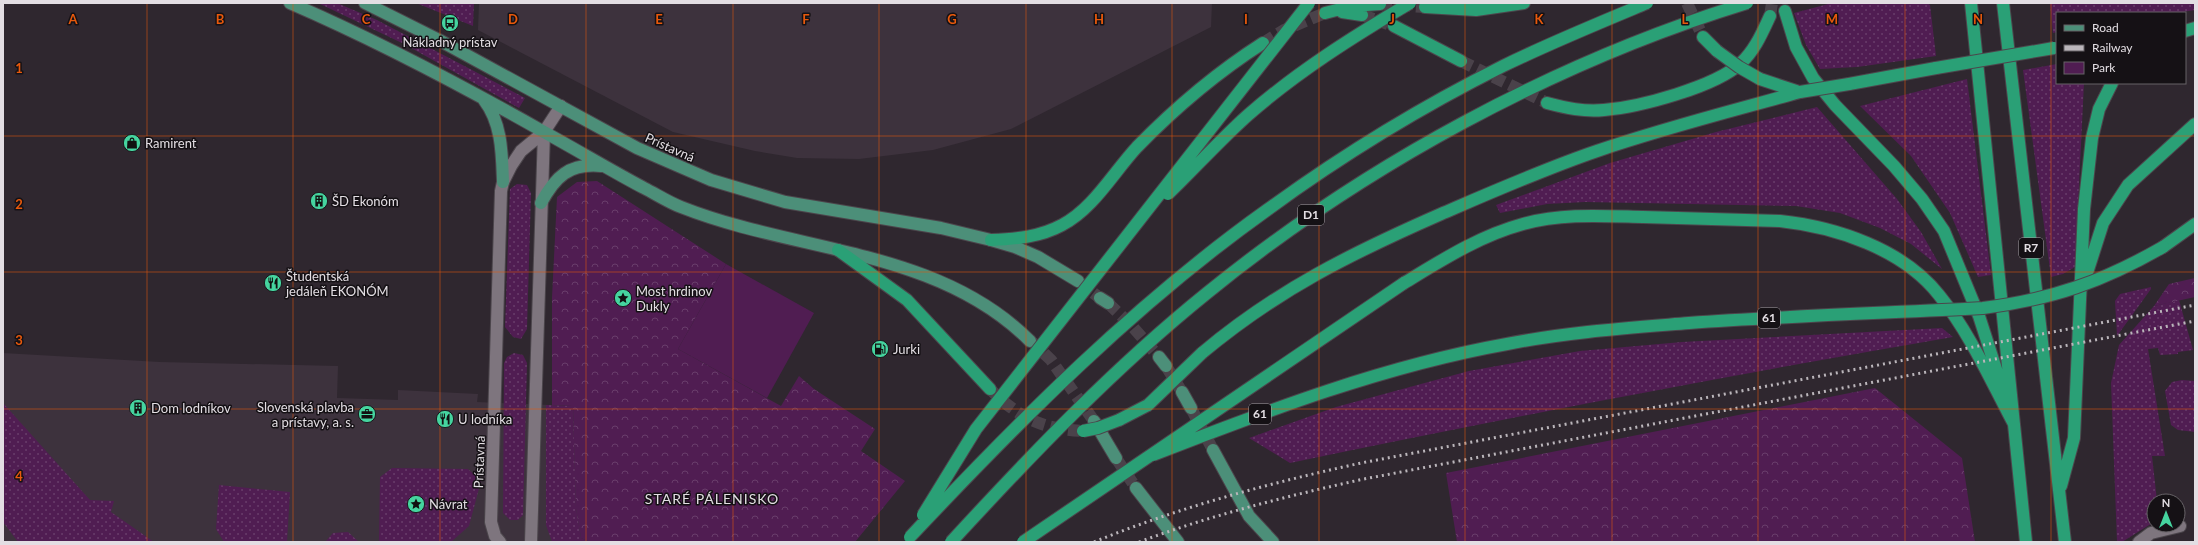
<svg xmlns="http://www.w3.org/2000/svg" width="2198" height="545" font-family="Lato,sans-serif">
	<defs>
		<pattern id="green-dots" width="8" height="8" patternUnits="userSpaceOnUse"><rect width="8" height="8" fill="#501d52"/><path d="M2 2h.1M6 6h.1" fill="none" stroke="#693d6b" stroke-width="1.8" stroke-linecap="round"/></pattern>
		<pattern id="forest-crowns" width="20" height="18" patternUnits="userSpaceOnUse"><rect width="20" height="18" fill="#501d52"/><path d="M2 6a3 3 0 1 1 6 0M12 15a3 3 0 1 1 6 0" fill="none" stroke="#693d6b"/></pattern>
	</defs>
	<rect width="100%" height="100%" fill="#2f272f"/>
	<path fill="#3d323d" d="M 479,3 L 1212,3 L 1211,27 L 1011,129 L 933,150 L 859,159 L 797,158 L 755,151 L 673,132 L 478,30 Z
		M 3,353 L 160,362 L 338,366 L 337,398 L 398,400 L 398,390 L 478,394 L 477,402 L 573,406 L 581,538 L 590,542 L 3,542 Z"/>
	<path fill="url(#green-dots)" d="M 318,3 L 337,3 L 377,20 L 525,98 L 519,108 L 404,44 Z
		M 416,3 L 474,3 L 473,26 Z
		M 1832,3 L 1927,3 L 1930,5 L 1936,56 L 1857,67 L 1820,69 L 1806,45 L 1794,13 Z
		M 2050,3 L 2195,3 L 2195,10 L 2176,13 L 2057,13 L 2057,32 L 2053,33 Z
		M 2057,64 L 2057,83 L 2084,83 L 2075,267 L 2063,274 L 2051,277 L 2023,70 Z
		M 1967,79 L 1991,275 L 1978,277 L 1950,213 L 1911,156 L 1860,106 Z
		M 1817,107 L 1897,199 L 1921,232 L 1942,269 L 1911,244 L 1880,228 L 1840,213 L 1796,206 L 1585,202 L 1547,204 L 1500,213 L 1496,205 L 1610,163 L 1716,132 Z
		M 517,184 L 527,185 L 531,193 L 527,329 L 521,339 L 513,337 L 505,327 L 510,189 Z
		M 2151,287 L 2151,289 L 2117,336 L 2115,301 L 2120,294 Z
		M 2179,300 L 2193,350 L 2178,352 L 2178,354 L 2160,355 L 2158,348 L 2148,349 L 2165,456 L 2152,456 L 2157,501 L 2154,501 L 2154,522 L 2122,542 L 2117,542 L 2111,383 L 2119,345 L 2154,306 Z
		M 1942,328 L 1953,337 C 1731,375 1510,417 1290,463 L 1249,438 L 1336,407 L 1469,371 L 1580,351 L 1682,342 Z
		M 514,353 L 523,355 L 527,363 L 523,515 L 518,520 L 510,520 L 503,513 L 504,363 L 507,357 Z
		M 2182,380 L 2195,381 L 2195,432 L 2178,430 L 2171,425 L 2165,391 L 2172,382 Z
		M 3,403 L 90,500 L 114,501 L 111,512 L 154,542 L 18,542 L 3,522 Z
		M 546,405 L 573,406 L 576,508 L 581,538 L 590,542 L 552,542 L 546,525 Z
		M 392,468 L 468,469 L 481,481 L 469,526 L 451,542 L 379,542 L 380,477 Z
		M 219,485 L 290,492 L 287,542 L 224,542 L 216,529 Z
		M 348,532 L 359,542 L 325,542 L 333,533 Z"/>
	<path fill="url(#forest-crowns)" d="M 597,181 L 726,264 L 678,349 L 781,406 L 799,376 L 814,389 L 875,429 L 861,451 L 905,481 L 855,542 L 590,542 L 581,538 L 576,508 L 573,406 L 552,405 L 552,298 L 557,197 L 577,182 Z
		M 2195,278 L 2195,297 L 2154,306 L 2169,284 Z
		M 1875,388 L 1962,458 L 1975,542 L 1457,542 L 1446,473 Z"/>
	<path fill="#501d52" d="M 726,264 L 814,313 L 767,398 L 678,349 Z"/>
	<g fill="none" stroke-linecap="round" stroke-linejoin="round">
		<path stroke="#4a424a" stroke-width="12" stroke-dasharray="12 6" stroke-linecap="butt" d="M 1079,282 L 1100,298
			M 1108,303 L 1132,326 L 1159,357
			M 1031,341 L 1051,360 L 1094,421
			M 1166,366 L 1182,392
			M 1191,408 L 1213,450
			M 1116,458 L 1136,488"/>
		<path stroke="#4a424a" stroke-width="12" stroke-dasharray="12 6" stroke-linecap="butt" d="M 1687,3 L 1703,37
			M 1380,4 L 1425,7
			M 1362,15 L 1388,24
			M 1770,16 L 1772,3
			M 1263,43 L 1284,30 L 1325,13
			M 1461,61 L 1547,103
			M 990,389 C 1019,418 1042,429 1083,431"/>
		<defs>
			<path id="minor" d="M 500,542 L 495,536 L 491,522 L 501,191 L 503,182 L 511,166 L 521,151 L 544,132 L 561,106
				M 531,542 L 544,132
				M 2139,542 L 2151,533 L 2180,526"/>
			<path id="major" d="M 290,3 C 378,41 461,85 544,132 C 577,150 610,170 644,188 C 656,194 668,202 681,207 C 797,253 937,248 1030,341
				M 365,3 L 439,40 L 637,148 L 711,180 L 785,202 L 941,228 L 991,240 L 1015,247 L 1038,257 L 1078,281
				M 484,100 C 502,123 502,154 503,182
				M 541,203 C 555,177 569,163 601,166
				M 1100,298 L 1108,303
				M 1159,357 L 1166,366
				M 1182,392 L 1191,408
				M 1094,421 L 1116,458
				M 1213,450 L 1249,516 L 1273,542
				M 1136,488 L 1178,542"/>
			<path id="highway" d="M 1971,3 L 2026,542
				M 2003,3 L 2065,542
				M 1425,7 L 1476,10 L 1524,3
				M 1785,11 L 1796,47 L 1813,78 L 1835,105 L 1894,166 L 1922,199 L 1944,231 L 1979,316 L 2005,397
				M 1342,12 L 1362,15
				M 1325,13 L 1352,6 L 1380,4
				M 1394,26 L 1461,61
				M 2185,31 L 2195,28
				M 1703,37 L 1717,51
				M 1760,79 L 1799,92
				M 1849,84 L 1936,68
				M 1547,103 C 1566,108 1584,112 1604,110 C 1640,107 1715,87 1741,63 C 1755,50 1762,33 1770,16
				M 991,240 C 1016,239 1040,237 1062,225 C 1093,209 1113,173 1137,147 C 1176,107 1216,73 1263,43
				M 2163,247 L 2195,224
				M 838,250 L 907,300 L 990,389
				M 2086,276 L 2103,223 L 2128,185 L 2195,124
				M 1404,283 C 1442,260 1479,236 1523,224 C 1562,213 1603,216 1643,217 C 1689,218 1734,220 1780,221 C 1836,227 1903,249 1939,295 C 1970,333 1991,381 2014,424
				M 1202,353 C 1277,290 1352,253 1441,214 C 1492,192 1544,169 1597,151 C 1664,128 1732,111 1800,92
				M 1119,420 L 1148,405
				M 2061,486 L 2074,438 L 2084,209 L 2092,138 L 2099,109 L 2112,83"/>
		</defs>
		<use href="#minor" stroke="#4c464c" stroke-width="14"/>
		<use href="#major" stroke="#4c464c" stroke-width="14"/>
		<use href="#highway" stroke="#4c464c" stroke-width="14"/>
		<use href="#minor" stroke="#7e757e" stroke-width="12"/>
		<use href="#major" stroke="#4c8f79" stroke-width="12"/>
		<use href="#highway" stroke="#2aa076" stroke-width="12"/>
		<path stroke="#bbb6bb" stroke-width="3" stroke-dasharray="2 4" stroke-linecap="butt" d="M 1094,542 C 1180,507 1270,483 1361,463 L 2195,305
			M 1139,542 C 1212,515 1287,496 1364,479 L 2195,321"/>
		<defs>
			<path id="highway-bridge" d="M 1717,51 L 1739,67 L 1760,79
				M 1936,68 L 2054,48
				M 1800,92 L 1849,84
				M 1168,194 C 1195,168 1220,140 1248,115 C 1297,72 1354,36 1410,3
				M 1148,405 L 1202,353
				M 1083,431 L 1098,428 L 1119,420
				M 1153,455 C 1269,410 1384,366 1507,344 C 1567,332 1628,328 1689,323 C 1787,316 1885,313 1983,308 C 2053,299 2102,282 2163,247
				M 923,515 L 976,429 L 1309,3
				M 910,537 C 1021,419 1135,304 1267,210 C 1341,156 1421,107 1503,66 C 1550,43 1599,23 1647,3
				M 951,542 C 1032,454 1114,368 1207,293 C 1363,166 1555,62 1747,3
				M 1023,542 L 1404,283"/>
		</defs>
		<use href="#highway-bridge" stroke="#4c464c" stroke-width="14" stroke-linecap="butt"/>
		<use href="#highway-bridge" stroke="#2aa076" stroke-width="12"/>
	</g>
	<path fill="none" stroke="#e8590c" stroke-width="1" stroke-opacity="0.55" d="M 147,3 L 147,542M 293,3 L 293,542M 440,3 L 440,542M 586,3 L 586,542M 733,3 L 733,542M 879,3 L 879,542M 1026,3 L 1026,542M 1172,3 L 1172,542M 1319,3 L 1319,542M 1465,3 L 1465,542M 1612,3 L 1612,542M 1758,3 L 1758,542M 1905,3 L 1905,542M 2051,3 L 2051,542M 3,136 L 2195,136M 3,272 L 2195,272M 3,409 L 2195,409"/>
	<defs>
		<symbol id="bus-disc" viewBox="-11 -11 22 22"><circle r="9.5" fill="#45d49f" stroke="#151115"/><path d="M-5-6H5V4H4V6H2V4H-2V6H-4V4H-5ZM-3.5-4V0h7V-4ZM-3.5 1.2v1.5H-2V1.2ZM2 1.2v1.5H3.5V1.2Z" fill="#111"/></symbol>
		<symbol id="shop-disc" viewBox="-11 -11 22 22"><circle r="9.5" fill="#45d49f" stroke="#151115"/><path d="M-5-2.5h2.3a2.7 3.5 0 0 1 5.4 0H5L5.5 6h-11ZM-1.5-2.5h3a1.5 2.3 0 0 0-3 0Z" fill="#111"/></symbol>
		<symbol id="building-disc" viewBox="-11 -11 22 22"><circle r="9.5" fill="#45d49f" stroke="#151115"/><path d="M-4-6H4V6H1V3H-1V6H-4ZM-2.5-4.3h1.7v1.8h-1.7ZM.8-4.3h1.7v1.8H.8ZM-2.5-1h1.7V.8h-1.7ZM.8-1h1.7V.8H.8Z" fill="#111"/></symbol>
		<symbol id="restaurant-disc" viewBox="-11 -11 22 22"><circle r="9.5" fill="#45d49f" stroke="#151115"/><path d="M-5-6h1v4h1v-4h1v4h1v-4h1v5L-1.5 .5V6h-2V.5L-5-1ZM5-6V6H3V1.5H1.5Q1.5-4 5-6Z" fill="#111"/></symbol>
		<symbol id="sight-disc" viewBox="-11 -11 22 22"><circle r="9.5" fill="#45d49f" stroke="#151115"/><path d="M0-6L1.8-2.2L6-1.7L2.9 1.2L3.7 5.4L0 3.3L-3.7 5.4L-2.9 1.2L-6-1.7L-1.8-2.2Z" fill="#111"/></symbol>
		<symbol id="fuel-disc" viewBox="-11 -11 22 22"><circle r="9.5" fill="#45d49f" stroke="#151115"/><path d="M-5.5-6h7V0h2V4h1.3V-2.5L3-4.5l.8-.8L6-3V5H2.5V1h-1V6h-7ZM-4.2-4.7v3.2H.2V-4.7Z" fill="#111"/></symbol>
		<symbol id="office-disc" viewBox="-11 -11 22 22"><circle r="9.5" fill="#45d49f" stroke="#151115"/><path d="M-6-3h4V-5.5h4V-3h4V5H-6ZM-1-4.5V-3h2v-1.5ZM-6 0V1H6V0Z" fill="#111"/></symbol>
	</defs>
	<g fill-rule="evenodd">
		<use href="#bus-disc" x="440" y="13" width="20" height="20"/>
		<use href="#shop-disc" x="122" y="133" width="20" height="20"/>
		<use href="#building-disc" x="309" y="191" width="20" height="20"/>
		<use href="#restaurant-disc" x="263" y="273" width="20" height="20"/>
		<use href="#sight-disc" x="613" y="288" width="20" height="20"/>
		<use href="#fuel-disc" x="870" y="339" width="20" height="20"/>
		<use href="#building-disc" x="128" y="398" width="20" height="20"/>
		<use href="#office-disc" x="357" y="404" width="20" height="20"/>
		<use href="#restaurant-disc" x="435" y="409" width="20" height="20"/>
		<use href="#sight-disc" x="406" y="494" width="20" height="20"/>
	</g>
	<g text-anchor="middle" stroke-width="3" stroke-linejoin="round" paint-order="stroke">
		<g fill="#151115" stroke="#a5a0a5" stroke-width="1">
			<rect x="1298" y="205" width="26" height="20" rx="3"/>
			<rect x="2019" y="238" width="24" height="20" rx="3"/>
			<rect x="1758" y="308" width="22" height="20" rx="3"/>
			<rect x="1249" y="404" width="22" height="20" rx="3"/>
		</g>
		<g font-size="12" font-weight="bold" fill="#e3dee3">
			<text x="1311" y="219">D1</text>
			<text x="2031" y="252">R7</text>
			<text x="1769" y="322">61</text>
			<text x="1260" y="418">61</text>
		</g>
		<g font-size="13" fill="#e3dee3" stroke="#151115" text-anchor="start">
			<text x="450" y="47" text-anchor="middle">Nákladný prístav</text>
			<text x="145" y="148">Ramirent</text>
			<text x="332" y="206">ŠD Ekonóm</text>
			<text x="286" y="281">Študentská<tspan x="286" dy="15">jedáleň EKONÓM</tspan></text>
			<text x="636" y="296">Most hrdinov<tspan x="636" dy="15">Dukly</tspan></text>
			<text x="893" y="354">Jurki</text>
			<text x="354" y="412" text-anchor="end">Slovenská plavba<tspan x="354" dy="15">a prístavy, a. s.</tspan></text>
			<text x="151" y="413">Dom lodníkov</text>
			<text x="458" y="424">U lodníka</text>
			<text x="429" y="509">Návrat</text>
		</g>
		<g font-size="13" fill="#e3dee3" stroke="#151115">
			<text transform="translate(670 147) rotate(24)" y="5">Prístavná</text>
			<text transform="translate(479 462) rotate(-88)" y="5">Prístavná</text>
		</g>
		<g font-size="14" letter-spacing="1" fill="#e3dee3" stroke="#151115">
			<text x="712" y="504">STARÉ PÁLENISKO</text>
		</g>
	</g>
	<g font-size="13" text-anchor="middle" font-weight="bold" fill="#e8590c" stroke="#151115" stroke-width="3" stroke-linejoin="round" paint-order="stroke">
		<text x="73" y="24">A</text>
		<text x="220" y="24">B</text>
		<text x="366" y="24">C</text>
		<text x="513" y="24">D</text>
		<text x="659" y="24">E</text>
		<text x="806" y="24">F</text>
		<text x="952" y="24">G</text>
		<text x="1099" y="24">H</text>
		<text x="1246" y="24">I</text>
		<text x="1392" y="24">J</text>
		<text x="1539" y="24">K</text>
		<text x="1685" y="24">L</text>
		<text x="1832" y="24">M</text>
		<text x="1978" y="24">N</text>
		<text x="19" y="73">1</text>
		<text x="19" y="209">2</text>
		<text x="19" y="345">3</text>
		<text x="19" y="481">4</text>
	</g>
	<rect width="2198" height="545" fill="none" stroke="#e3dee3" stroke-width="8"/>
	<rect x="2056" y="12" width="130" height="72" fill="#151115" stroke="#676367"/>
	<rect x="2064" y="25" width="20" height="6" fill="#4c8f79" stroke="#676367"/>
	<text x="2092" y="32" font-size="12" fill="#e3dee3">Road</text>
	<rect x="2064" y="45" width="20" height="6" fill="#bbb6bb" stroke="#676367"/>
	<text x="2092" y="52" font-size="12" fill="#e3dee3">Railway</text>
	<rect x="2064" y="62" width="20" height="12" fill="#501d52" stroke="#676367"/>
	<text x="2092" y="72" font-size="12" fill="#e3dee3">Park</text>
	<g transform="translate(2166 513)"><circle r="19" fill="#151115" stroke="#676367"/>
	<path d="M0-3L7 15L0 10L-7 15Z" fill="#45d49f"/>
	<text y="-6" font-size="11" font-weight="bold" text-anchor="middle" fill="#e3dee3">N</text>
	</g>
</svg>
